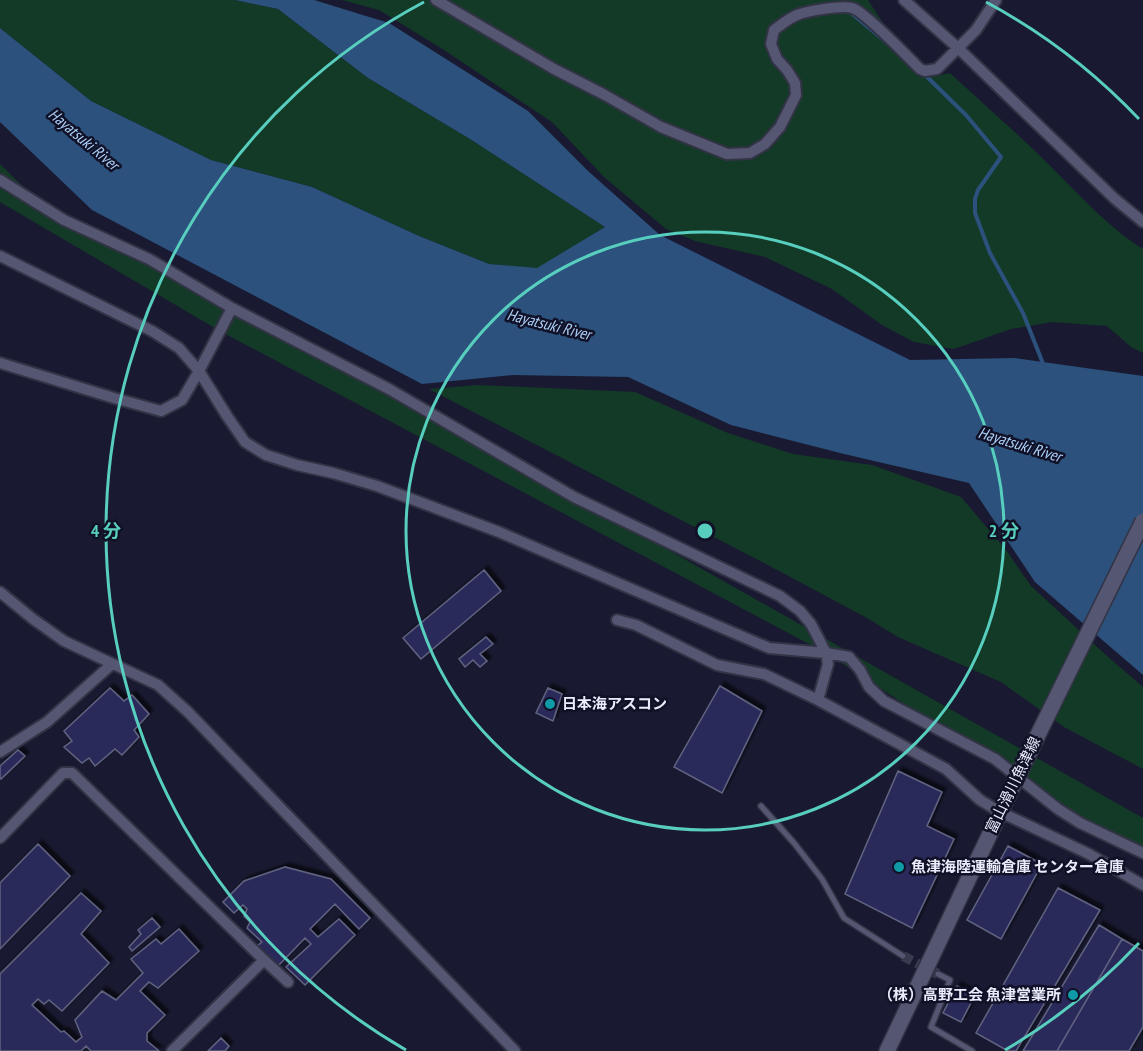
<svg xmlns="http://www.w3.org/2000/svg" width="1143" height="1051" font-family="'PT Sans Narrow','Noto Sans JP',sans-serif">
	<defs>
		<filter id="shadow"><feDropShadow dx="4" dy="-4" stdDeviation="1.5" flood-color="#0009"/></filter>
	</defs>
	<rect width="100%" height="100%" fill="#191a31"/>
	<path fill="#133a27" d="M 0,0 L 235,0 L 278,9 L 368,78 L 470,139 L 605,227 L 537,269 L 489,264 L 419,236 L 312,187 L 211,160 L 91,101 L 0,28 Z
		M 342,0 L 868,0 L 918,76 L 937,76 L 950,73 C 979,100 1009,126 1038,154 C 1072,186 1103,224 1143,249 L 1143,353 L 1131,347 L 1107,326 L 1052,322 L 1011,329 L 954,349 L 914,342 L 882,325 L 832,289 L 765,257 L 695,241 L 666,229 L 604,177 L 552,122 L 444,50 L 379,10 Z
		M 0,164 L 45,208 L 557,487 L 1143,818 L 1143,859 L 826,653 L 220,331 L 0,202 Z
		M 478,385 L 635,392 L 728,433 L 793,454 L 872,465 L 961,497 L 1006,550 L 1031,586 L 1107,656 L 1143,687 L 1143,769 L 1064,727 L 1001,682 L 898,637 L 867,618 L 783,573 L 429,389 Z"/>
	<path fill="#2b517c" d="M 235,0 L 314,0 L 389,23 L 528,111 L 588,171 L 660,235 L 910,360 L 1015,358 L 1143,376 L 1143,675 L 1035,582 L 969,483 L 844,454 L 731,425 L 628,377 L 513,375 L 422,384 L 92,210 L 0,122 L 0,28 L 91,101 L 211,160 L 312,187 L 419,236 L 489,264 L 537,268 L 605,227 L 470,139 L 368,78 L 278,9 Z"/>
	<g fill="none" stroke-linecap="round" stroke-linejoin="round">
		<path stroke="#2b517c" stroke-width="4" d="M 850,12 L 886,42
			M 924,74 L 966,115 L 1001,157 L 978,190 L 975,199 L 975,213 L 990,253 L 1023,313 L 1044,366"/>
	</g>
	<path fill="#2a2a5a" stroke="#616480" stroke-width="1.5" filter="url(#shadow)" d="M 484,570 L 501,591 L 421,659 L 403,638 Z
		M 486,637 L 493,644 L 480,654 L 487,661 L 480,667 L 473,660 L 465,667 L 459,659 Z
		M 720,686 L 762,711 L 722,793 L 674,767 Z
		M 110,688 L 124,701 L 132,695 L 149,714 L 134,730 L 139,737 L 122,755 L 115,749 L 95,766 L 89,758 L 82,763 L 64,747 L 72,741 L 64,731 Z
		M 548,688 L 562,694 L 553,721 L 536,713 Z
		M 18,750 L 25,756 L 1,779 L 0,777 L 0,766 Z
		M 898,771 L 942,792 L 927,826 L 954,839 L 912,928 L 845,894 Z
		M 38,844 L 70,876 L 0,949 L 0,883 Z
		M 1008,846 L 1042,864 L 1001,939 L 967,920 Z
		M 285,867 L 331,879 L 370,918 L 359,929 L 335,904 L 310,929 L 318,937 L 339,919 L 355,935 L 305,985 L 286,967 L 311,944 L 305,938 L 277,967 L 257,946 L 262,942 L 247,928 L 250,922 L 244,916 L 247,909 L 243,905 L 234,913 L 223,902 L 244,881 Z
		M 1058,888 L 1100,910 L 1016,1051 L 1008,1051 L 976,1033 Z
		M 81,893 L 101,911 L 81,934 L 109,963 L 62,1011 L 49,1000 L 44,1004 L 38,999 L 32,1005 L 61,1032 L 64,1031 L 76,1042 L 82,1037 L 75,1020 L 102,991 L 116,1000 L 143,973 L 131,959 L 156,939 L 161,944 L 179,929 L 199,951 L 158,988 L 149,982 L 140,991 L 165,1015 L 147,1033 L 147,1041 L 159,1051 L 91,1051 L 86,1046 L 81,1051 L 0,1051 L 0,974 Z
		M 152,918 L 160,927 L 132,951 L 129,947 L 141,934 L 138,930 Z
		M 1099,925 L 1122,939 L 1057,1051 L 1023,1051 Z
		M 1122,939 L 1143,951 L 1143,1027 L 1129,1051 L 1057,1051 Z
		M 957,986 L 975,995 L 961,1022 L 943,1013 Z
		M 221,1038 L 229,1046 L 225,1051 L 208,1051 Z"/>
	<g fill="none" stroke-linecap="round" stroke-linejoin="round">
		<path stroke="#383a4f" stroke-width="10" stroke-dasharray="10 5" stroke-linecap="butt" d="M 903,956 L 938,974"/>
		<defs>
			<path id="lane" d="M 761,806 L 794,843 L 822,879 L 844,918 L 903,956
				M 938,974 L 950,980 L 931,1027 L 972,1051"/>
			<path id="street" d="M 436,0 L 554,69 L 603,94 L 661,127 L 727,154 L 750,153 L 765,144 L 780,127 L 796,95 L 795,83 L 787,70 L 777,59 L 771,44 L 774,30 C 781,25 789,18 797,15 C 807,11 841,5 852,8 C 863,10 909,58 920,69 L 925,71 L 937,69 L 976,30 L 996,0
				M 904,0 L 958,48 L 1115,199 L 1143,222
				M 0,180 L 64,220 L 149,259 L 232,308 L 389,389 L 574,497 L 780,596 L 800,611 L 811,624 L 826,653 L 828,664 L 818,700
				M 0,256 L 152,331 L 179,348 L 199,371 L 227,416 L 245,442 L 266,455 L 297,465 L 333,473 L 377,486 L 499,532 L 769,648 L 826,653 L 849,657 L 860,670 L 869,687 L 884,701 L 995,759 L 1058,809 L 1080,823 L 1143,853
				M 0,363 L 114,398 L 161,411 L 182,400 L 199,371 L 232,308
				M 0,592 L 33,619 L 64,641 L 158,685 L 188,712 L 515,1051
				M 617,620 L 636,625 L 717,665 L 764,674 L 818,700 L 946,769 L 980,800 L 1000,812 L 1089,854 L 1143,885
				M 0,752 L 47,722 L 112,664
				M 0,838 L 63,773 L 72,773 L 264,960
				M 172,1051 L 264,960 L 288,982"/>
			<path id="secondary" d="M 887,1051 L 1005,802"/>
		</defs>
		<use href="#lane" stroke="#333346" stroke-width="8"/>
		<use href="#street" stroke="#333346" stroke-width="14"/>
		<use href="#secondary" stroke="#333346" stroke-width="18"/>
		<use href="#lane" stroke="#555772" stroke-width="5"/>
		<use href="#street" stroke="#555772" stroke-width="10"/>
		<use href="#secondary" stroke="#555772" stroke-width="15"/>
		<defs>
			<path id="secondary-bridge" d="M 1005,802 L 1143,521"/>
		</defs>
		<use href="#secondary-bridge" stroke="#333346" stroke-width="18" stroke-linecap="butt"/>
		<use href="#secondary-bridge" stroke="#555772" stroke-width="15"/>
	</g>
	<g fill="none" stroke="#58cebf" stroke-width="3">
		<circle cx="705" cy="531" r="299"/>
		<path d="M1139 943A599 599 0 0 1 1005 1050M406 1050A599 599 0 0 1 424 2M986 2A599 599 0 0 1 1139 119"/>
	</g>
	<g fill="#0f9aa8" stroke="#101127" stroke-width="2">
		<circle cx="550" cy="704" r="6"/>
		<circle cx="899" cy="867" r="6"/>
		<circle cx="1073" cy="995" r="6"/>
	</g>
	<g text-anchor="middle" stroke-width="5" stroke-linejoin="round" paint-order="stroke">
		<g font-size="15" font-weight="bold" fill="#eaecfc" stroke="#101127" text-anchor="start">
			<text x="562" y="709">日本海アスコン</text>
			<text x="911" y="872">魚津海陸運輸倉庫 センター倉庫</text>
			<text x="1061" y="1000" text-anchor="end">（株）高野工会 魚津営業所</text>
		</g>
		<g font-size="15" fill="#eaecfc" stroke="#101127">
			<text transform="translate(1013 785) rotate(-64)" y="5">富山滑川魚津線</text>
		</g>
		<g font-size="16" font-style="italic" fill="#accff7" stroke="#101127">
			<text transform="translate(84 139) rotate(40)" y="6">Hayatsuki River</text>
			<text transform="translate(549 324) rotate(14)" y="6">Hayatsuki River</text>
			<text transform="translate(1020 444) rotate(17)" y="6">Hayatsuki River</text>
		</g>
	</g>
	<circle cx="705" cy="531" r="9" fill="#58cebf" stroke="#101127" stroke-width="3"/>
	<g font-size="18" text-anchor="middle" font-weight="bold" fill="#58cebf" stroke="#101127" stroke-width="5" stroke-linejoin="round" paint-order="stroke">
		<text x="1004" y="537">2 分</text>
		<text x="106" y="537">4 分</text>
	</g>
</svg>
